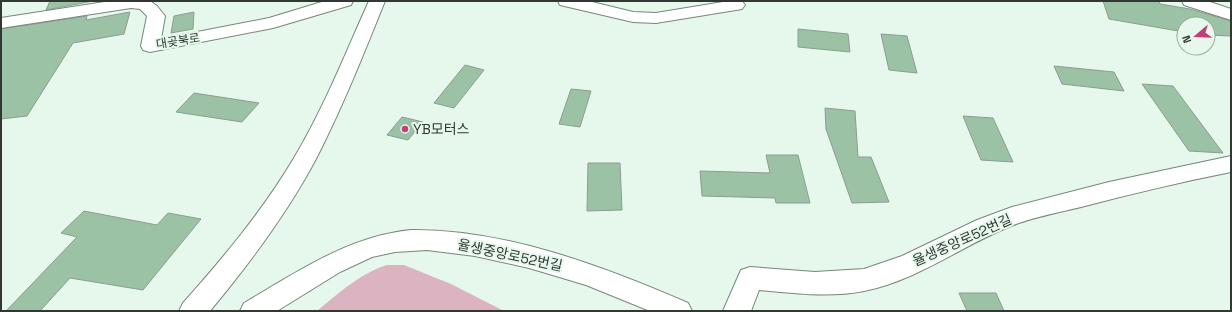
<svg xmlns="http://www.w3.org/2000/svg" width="1232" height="312" font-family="'Space Grotesk','Noto Sans KR',sans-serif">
	<rect width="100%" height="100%" fill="#e6f8eb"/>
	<path fill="#dcb4c1" d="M 387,265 L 404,265 L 451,284 L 504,311 L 317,311 C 339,293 359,274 387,265 Z"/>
	<path fill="#9bc2a5" stroke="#8c9d90" d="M 50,1 L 93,1 L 46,10 Z
		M 1103,1 L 1159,1 L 1160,4 L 1190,9 L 1231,21 L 1231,36 L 1208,35 L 1208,24 L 1184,24 L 1184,32 L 1109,19 Z
		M 130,12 L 124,34 L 73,43 L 27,116 L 1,119 L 1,29 L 87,16 L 86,20 Z
		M 194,12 L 193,29 L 171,33 L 174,16 Z
		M 798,29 L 848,34 L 850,52 L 798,47 Z
		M 881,34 L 907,36 L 917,73 L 889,70 Z
		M 465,65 L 484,70 L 454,108 L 434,103 Z
		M 1054,66 L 1114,72 L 1124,91 L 1062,84 Z
		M 1142,84 L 1173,86 L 1223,153 L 1189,151 Z
		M 571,89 L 591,91 L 580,127 L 559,124 Z
		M 194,93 L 259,103 L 242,122 L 176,112 Z
		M 825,108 L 855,111 L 858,157 L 871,157 L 889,202 L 852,203 L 826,129 Z
		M 963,116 L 993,118 L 1013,162 L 981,160 Z
		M 402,117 L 423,122 L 408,140 L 387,135 Z
		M 766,155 L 798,155 L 810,203 L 776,203 L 775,198 L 702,196 L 700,171 L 770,173 Z
		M 588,163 L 620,163 L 622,210 L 587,211 Z
		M 84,211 L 157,225 L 168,213 L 201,219 L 143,290 L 70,278 L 40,311 L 6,311 L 77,237 L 61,233 Z
		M 959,293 L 996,293 L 1004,311 L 967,311 Z"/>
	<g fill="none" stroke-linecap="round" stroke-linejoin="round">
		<defs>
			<path id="minor" d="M 111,1 L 150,1 L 157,6 L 165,16 L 161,39 L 269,18 L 325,1 L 353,1 L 351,5 L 273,28 L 150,52 L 143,50 L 141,46 L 147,16 L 140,9 L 131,8 L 1,28 L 1,18 Z
				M 369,1 L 385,1 C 364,53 343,106 317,157 C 288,212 250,263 210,311 L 179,311 L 183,303 C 224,257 263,210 294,158 C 324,108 345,54 369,1 Z
				M 558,1 L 588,1 L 633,12 L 656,13 L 729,1 L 742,1 L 745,5 L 742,9 L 736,10 L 656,23 L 633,22 L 560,5 Z
				M 1182,1 L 1207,1 L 1231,9 L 1231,20 L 1184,5 Z
				M 1231,156 L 1231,172 C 1181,182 1130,194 1081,207 C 1060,212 1039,216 1019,223 C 966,242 920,280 864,291 C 829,298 793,293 759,290 L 751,311 L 723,311 L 741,270 L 750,267 L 815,272 L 864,269 L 902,256 L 977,220 L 1012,207 L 1109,182 Z
				M 411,230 C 504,229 603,266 688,303 L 692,311 L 650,311 L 586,285 L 529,268 L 475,256 L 427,250 L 395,252 L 372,257 L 340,272 L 277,311 L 240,311 L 244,303 C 297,272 349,236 411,230 Z"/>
		</defs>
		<use href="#minor" stroke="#77867b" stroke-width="2"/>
		<use href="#minor" fill="#fff" fill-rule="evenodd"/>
	</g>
	<circle fill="#c43c79" stroke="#e6f8eb" stroke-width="1.5" cx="405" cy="129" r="4"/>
	<g text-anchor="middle" stroke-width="4" stroke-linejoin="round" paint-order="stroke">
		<g font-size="12" fill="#313833" stroke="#e6f8eb">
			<text transform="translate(178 41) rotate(-9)" y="4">대곶북로</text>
		</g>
		<g font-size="14" fill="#313833" stroke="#e6f8eb" text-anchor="start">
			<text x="413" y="134">YB모터스</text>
		</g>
		<g font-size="14" fill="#313833" stroke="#e6f8eb">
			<text transform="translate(962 240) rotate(-24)" y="5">율생중앙로52번길</text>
			<text transform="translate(510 255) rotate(12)" y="5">율생중앙로52번길</text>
		</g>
	</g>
	<rect width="1232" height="312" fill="none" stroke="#313833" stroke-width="4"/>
	<g transform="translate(1196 36) rotate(251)"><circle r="19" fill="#e6f8eb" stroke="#9eaba1"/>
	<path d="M0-3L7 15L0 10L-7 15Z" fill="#c43c79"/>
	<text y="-6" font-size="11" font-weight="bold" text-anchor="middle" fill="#313833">N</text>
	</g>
</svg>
